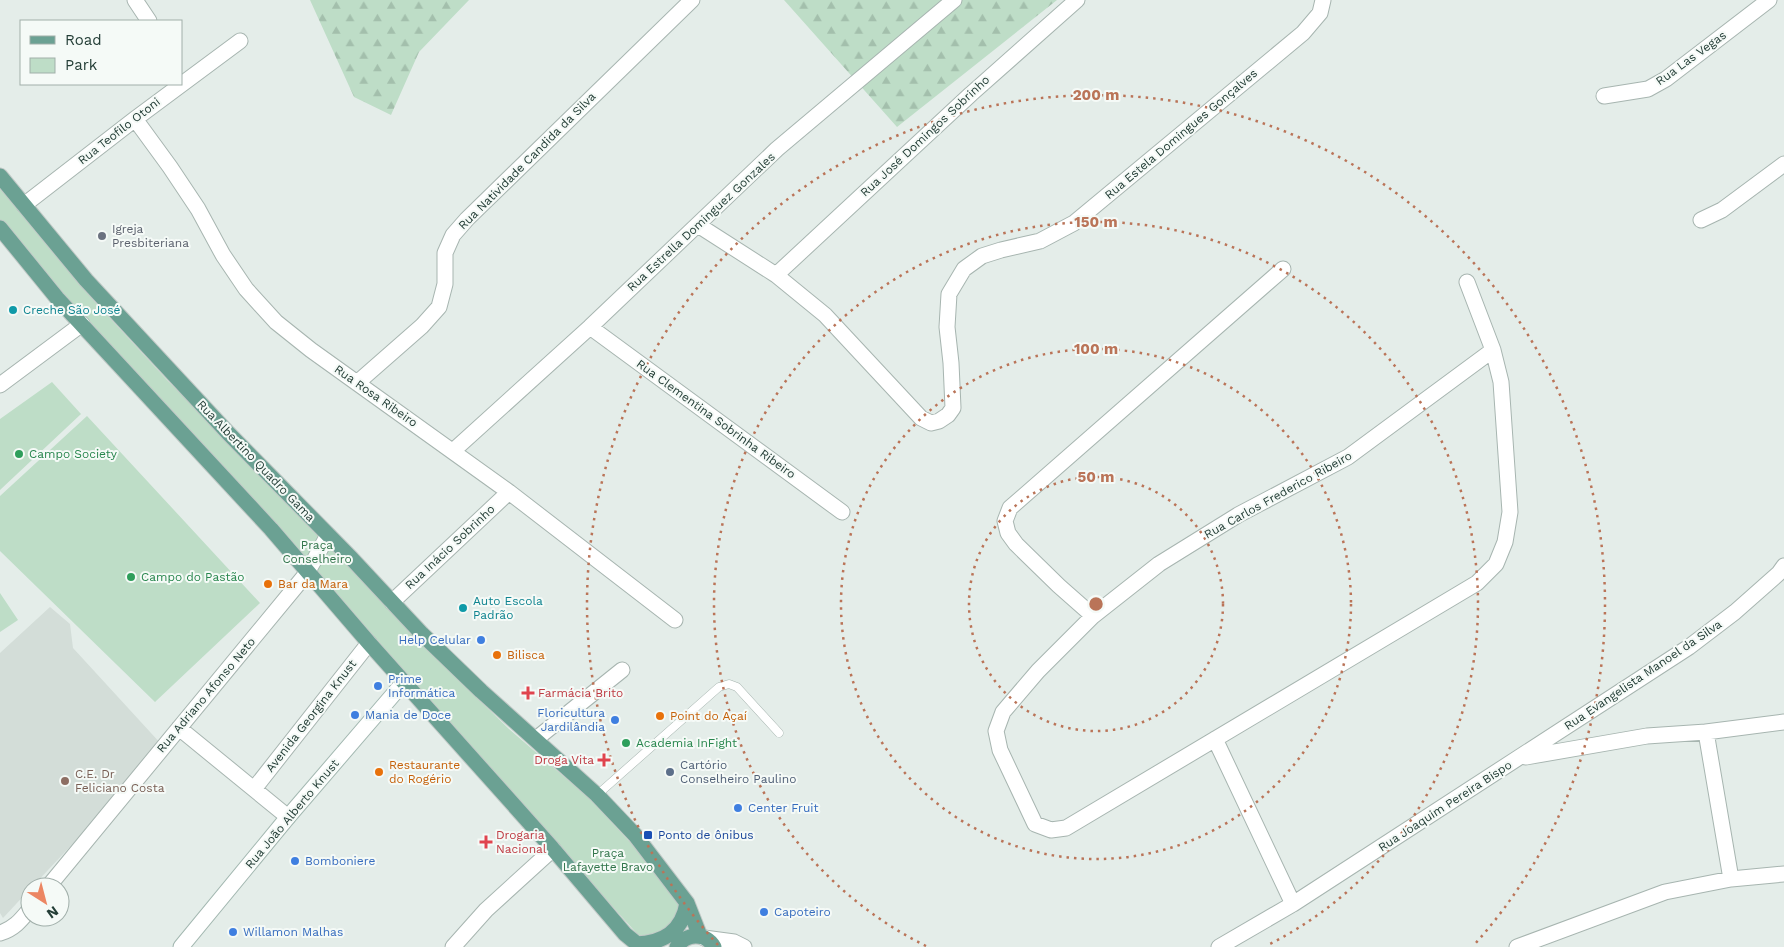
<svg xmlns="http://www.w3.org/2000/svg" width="1784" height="947" font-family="'Work Sans',sans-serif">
	<defs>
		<pattern id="forest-firs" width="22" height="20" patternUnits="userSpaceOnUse" patternTransform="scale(1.25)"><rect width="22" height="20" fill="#beddc7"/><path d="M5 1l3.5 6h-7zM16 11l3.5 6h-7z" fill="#a3bfac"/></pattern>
	</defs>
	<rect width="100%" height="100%" fill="#e4ede9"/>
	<path fill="#d3ddd8" d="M 50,607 L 70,624 L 73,648 L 162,745 L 97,818 L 32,887 L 30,887 L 30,889 L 3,918 L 0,913 L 0,653 Z"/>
	<path fill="url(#forest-firs)" d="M 310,0 L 469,0 L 419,52 L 391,115 L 354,97 Z
		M 784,0 L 1057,0 L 897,127 Z"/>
	<path fill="#beddc7" d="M 0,183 L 50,249 L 95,302 L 167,380 L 338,552 L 474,695 L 509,729 L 591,800 L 630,842 L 684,908 L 664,931 L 655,936 L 640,937 L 316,578 L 127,366 L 93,325 L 32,264 L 0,225 Z
		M 52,382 L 81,414 L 0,490 L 0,419 Z
		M 87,416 L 260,603 L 155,702 L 0,551 L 0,496 Z
		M 0,593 L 18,620 L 0,632 Z"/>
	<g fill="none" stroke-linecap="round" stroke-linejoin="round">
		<defs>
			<path id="lane" d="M 597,795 L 719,687 L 729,684 L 737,687 L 779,733"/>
			<path id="street" d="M 135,0 L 149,21
				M 1604,96 L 1648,89 L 1666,79 L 1769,0
				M 135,119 L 170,167 L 198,209 L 223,255 L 246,289 L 276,322 L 311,350 L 509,492 L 675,620
				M 24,205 L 135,119 L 240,41
				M 1701,220 L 1722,210 L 1784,164
				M 698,225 L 776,275 L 825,315 L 921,418 L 931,423 L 939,421 L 948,415 L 953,408 L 951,363 L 947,327 L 949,294 L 964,269 L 982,256 L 1001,250 L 1040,241 L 1074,223 L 1303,33 L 1320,13 L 1323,0
				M 776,275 L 971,94 L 1077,0
				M 1467,282 L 1493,350 L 1501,382 L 1510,512 L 1505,542 L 1496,564 L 1477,583 L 1066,828 L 1051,830 L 1035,824 L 1000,750 L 996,731 L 1003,712 L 1038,671 L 1093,616 L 1159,564 L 1238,515 L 1348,457 L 1493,350
				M 590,327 L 842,512
				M 357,383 L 422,326 L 439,307 L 445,284 L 445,253 L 453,235 L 467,219 L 692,0
				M 0,385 L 82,324
				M 453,451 L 590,327 L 777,149 L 954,0
				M 392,602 L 509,492
				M 1093,616 L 1059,586 L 1016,544 L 1008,533 L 1005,521 L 1010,508 L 1283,269
				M 179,728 L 288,817
				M 1706,732 L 1731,879
				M 536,739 L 622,670
				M 1215,739 L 1293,904
				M 1526,757 L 1647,736 L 1706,732 L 1784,722
				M 254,789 L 369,643
				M 48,887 L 307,573 L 328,535
				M 0,933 C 14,929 21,920 30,909
				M 704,938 L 734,942 L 744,947
				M 453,947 L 486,910 L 553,849
				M 1219,947 L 1293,904 L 1689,647 L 1735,612 L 1779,573 L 1784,566
				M 1517,947 L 1665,892 L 1731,879 L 1784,874"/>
			<path id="secondary" d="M 181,947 L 288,817 L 404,682"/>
			<path id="primary" d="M 0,176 L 86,280 L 228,433 L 352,559 L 422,634 L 481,691 L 597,795 L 635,835 L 687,903 L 700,936
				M 0,228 L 57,298 L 271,529 L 369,643 L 553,849 L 625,934 L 641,947
				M 636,944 C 663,943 682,932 687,903
				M 677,947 C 685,933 706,932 714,947"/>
		</defs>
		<use href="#lane" stroke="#a7b5b0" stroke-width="9"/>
		<use href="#street" stroke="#a7b5b0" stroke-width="17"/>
		<use href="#secondary" stroke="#a3b8b1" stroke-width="17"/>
		<use href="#primary" stroke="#c2c9c7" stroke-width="17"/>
		<use href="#lane" stroke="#fff" stroke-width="8"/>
		<use href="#street" stroke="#fff" stroke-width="15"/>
		<use href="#secondary" stroke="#fff" stroke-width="15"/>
		<use href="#primary" stroke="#6ba193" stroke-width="15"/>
	</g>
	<g fill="none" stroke="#ba7458" stroke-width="2.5" stroke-dasharray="2.5 5">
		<circle cx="1096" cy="604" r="127"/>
		<circle cx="1096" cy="604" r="255"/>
		<path d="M926 946A382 382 0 1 1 1266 946"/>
		<path d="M718 945A509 509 0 1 1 1474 945"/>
	</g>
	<circle fill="#6b7280" stroke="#f5faf7" stroke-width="2" cx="102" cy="236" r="5"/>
	<g fill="#0f9aa8" stroke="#f5faf7" stroke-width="2">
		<circle cx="13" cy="310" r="5"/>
		<circle cx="463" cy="608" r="5"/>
	</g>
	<g fill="#2e9e5b" stroke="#f5faf7" stroke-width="2">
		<circle cx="19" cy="454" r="5"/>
		<circle cx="131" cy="577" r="5"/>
		<circle cx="626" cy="743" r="5"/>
	</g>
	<g fill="#e8710a" stroke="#f5faf7" stroke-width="2">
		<circle cx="268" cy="584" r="5"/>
		<circle cx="497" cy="655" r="5"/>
		<circle cx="660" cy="716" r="5"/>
		<circle cx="379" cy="772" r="5"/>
	</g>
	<g fill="#3f7fe0" stroke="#f5faf7" stroke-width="2">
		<circle cx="481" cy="640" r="5"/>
		<circle cx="378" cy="686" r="5"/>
		<circle cx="355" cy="715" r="5"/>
		<circle cx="615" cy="720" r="5"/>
		<circle cx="738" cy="808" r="5"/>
		<circle cx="295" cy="861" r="5"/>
		<circle cx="764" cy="912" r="5"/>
		<circle cx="233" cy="932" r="5"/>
	</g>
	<g fill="#e0444e" stroke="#f5faf7" stroke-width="2">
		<path d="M525.5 685.5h5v5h5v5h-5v5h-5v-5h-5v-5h5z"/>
		<path d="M601.5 752.5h5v5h5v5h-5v5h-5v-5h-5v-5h5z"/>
		<path d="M483.5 834.5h5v5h5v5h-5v5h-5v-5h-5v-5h5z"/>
	</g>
	<circle fill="#5c6f8a" stroke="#f5faf7" stroke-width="2" cx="670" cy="772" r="5"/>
	<circle fill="#8d6e63" stroke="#f5faf7" stroke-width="2" cx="65" cy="781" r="5"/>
	<rect fill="#1a4fb4" stroke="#f5faf7" stroke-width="2" x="643" y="830" width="10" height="10" rx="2.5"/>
	<g text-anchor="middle" stroke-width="4" stroke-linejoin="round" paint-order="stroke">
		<g font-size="12" fill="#243e37" stroke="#f5faf7">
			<text transform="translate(1691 58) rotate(-36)" y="4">Rua Las Vegas</text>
			<text transform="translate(119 131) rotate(-38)" y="4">Rua Teofilo Otoni</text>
			<text transform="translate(1181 134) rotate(-40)" y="4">Rua Estela Domingues Gonçalves</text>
			<text transform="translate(925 136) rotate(-43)" y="4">Rua José Domingos Sobrinho</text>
			<text transform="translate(527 161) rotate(-45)" y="4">Rua Natividade Candida da Silva</text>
			<text transform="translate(701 222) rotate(-43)" y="4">Rua Estrella Dominguez Gonzales</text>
			<text transform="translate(376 396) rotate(35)" y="4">Rua Rosa Ribeiro</text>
			<text transform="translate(716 419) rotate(36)" y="4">Rua Clementina Sobrinha Ribeiro</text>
			<text transform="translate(256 461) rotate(46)" y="4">Rua Albertino Quadro Gama</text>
			<text transform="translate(1278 495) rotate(-29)" y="4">Rua Carlos Frederico Ribeiro</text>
			<text transform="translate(450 547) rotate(-43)" y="4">Rua Inácio Sobrinho</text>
			<text transform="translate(1643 675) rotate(-34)" y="4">Rua Evangelista Manoel da Silva</text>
			<text transform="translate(206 695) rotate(-50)" y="4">Rua Adriano Afonso Neto</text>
			<text transform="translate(311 716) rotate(-52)" y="4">Avenida Georgina Knust</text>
			<text transform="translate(1445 806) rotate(-33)" y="4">Rua Joaquim Pereira Bispo</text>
			<text transform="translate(292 814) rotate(-50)" y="4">Rua João Alberto Knust</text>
		</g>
		<g font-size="12" fill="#5b616d" stroke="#f5faf7" text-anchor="start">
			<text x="112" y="233">Igreja<tspan x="112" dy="14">Presbiteriana</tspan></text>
		</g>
		<g font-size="12" fill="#0d838f" stroke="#f5faf7" text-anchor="start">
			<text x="23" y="314">Creche São José</text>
			<text x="473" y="605">Auto Escola<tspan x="473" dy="14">Padrão</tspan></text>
		</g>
		<g font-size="12" fill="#27864d" stroke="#f5faf7" text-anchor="start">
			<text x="29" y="458">Campo Society</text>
			<text x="141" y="581">Campo do Pastão</text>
			<text x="636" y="747">Academia InFight</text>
		</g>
		<g font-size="12" fill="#30744a" stroke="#f5faf7">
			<text x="317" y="549">Praça<tspan x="317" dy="14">Conselheiro</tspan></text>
			<text x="608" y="857">Praça<tspan x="608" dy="14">Lafayette Bravo</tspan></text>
		</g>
		<g font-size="12" fill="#c56008" stroke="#f5faf7" text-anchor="start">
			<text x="278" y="588">Bar da Mara</text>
			<text x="507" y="659">Bilisca</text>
			<text x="670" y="720">Point do Açaí</text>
			<text x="389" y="769">Restaurante<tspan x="389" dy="14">do Rogério</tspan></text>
		</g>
		<g font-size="12" fill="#366cbe" stroke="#f5faf7" text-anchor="start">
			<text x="471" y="644" text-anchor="end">Help Celular</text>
			<text x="388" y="683">Prime<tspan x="388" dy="14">Informática</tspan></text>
			<text x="605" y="717" text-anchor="end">Floricultura<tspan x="605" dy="14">Jardilândia</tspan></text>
			<text x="365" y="719">Mania de Doce</text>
			<text x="748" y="812">Center Fruit</text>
			<text x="305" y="865">Bomboniere</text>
			<text x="774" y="916">Capoteiro</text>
			<text x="243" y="936">Willamon Malhas</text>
		</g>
		<g font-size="12" fill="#be3a42" stroke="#f5faf7" text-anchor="start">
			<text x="538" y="697">Farmácia Brito</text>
			<text x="594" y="764" text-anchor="end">Droga Vita</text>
			<text x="496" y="839">Drogaria<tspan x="496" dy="14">Nacional</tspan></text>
		</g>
		<g font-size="12" fill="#4e5e75" stroke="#f5faf7" text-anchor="start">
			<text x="680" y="769">Cartório<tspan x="680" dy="14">Conselheiro Paulino</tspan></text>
		</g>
		<g font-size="12" fill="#785e54" stroke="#f5faf7" text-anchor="start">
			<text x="75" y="778">C.E. Dr<tspan x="75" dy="14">Feliciano Costa</tspan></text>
		</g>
		<g font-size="12" fill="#164399" stroke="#f5faf7" text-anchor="start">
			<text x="658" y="839">Ponto de ônibus</text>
		</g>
	</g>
	<circle cx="1096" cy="604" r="8" fill="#ba7458" stroke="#f5faf7" stroke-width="2.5"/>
	<g font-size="15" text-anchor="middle" font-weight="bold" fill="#ba7458" stroke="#f5faf7" stroke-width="4" stroke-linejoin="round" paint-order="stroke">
		<text x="1096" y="100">200 m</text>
		<text x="1096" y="227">150 m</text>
		<text x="1096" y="354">100 m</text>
		<text x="1096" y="482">50 m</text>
	</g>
	<rect x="20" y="20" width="162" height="65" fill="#f5faf7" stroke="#a1afaa"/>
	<rect x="30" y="36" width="25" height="8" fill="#6ba193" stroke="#a1afaa"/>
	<text x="65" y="45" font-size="15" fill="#243e37">Road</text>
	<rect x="30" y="58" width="25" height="15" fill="#beddc7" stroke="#a1afaa"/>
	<text x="65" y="70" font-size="15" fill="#243e37">Park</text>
	<g transform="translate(45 902) rotate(144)"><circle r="24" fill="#f5faf7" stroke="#a1afaa"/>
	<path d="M0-4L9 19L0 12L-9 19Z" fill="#ec8663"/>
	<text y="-8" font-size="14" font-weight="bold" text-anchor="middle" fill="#243e37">N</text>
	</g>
</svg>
